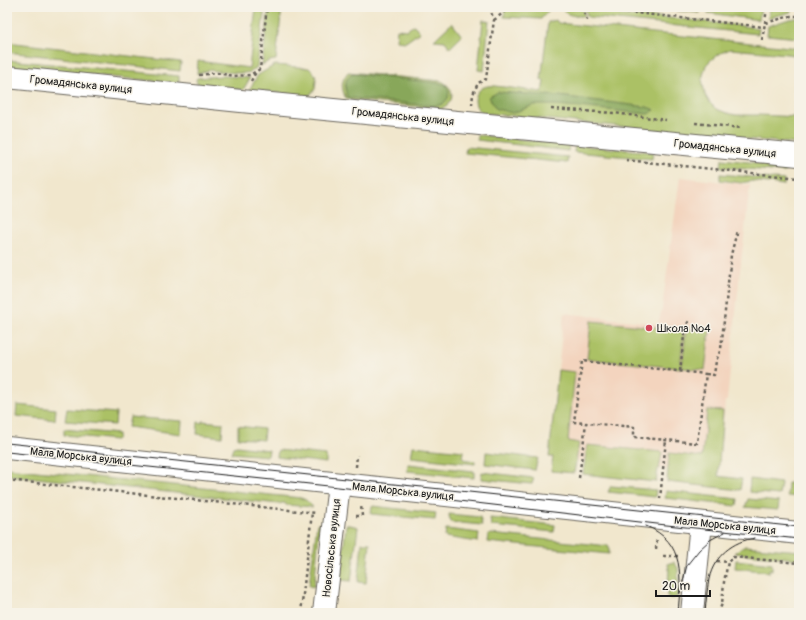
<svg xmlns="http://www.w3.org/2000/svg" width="806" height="620" font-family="Pangolin,sans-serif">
	<rect width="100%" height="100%" fill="#f7f3e8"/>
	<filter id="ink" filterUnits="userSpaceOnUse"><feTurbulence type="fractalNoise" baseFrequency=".025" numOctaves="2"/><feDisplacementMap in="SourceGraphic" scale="8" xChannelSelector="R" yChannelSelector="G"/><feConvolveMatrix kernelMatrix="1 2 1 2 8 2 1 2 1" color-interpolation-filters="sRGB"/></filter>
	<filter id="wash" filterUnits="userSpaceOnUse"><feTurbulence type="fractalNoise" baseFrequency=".012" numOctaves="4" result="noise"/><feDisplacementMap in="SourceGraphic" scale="16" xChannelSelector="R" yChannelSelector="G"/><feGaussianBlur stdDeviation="0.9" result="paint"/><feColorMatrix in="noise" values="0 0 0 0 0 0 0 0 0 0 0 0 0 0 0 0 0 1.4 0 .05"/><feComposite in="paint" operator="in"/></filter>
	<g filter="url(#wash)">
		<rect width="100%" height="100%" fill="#f1e7cd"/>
		<path fill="#f3d4be" d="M 680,177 L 750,185 L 740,271 L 727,401 L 725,401 L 718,474 L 581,461 L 549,457 L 564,313 L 658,324 L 662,309 Z"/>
		<path fill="#abc165" stroke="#646e40" d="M 256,7 L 265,7 L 257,67 L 251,72 L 244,73 L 236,73 L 208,70 L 197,74 L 198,61 L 249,68 Z
			M 269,7 L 282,7 L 276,60 L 269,61 L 262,65 Z
			M 505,7 L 549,7 L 549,10 L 541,19 L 504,17 Z
			M 561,7 L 581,7 L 585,16 C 576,16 566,17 561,7 Z
			M 584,7 L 613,12 C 622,18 648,16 659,17 C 692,20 726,24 759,28 L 758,34 L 588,17 Z
			M 639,7 L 700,7 L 700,13 Z
			M 708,7 L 761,7 L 759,20 L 708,13 Z
			M 770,7 L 791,7 L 791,12 L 768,18 Z
			M 796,18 L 799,18 L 799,38 L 767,35 L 768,26 L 786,20 Z
			M 483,20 L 489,21 L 484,71 L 478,70 Z
			M 556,20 L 558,23 L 799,48 L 799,56 L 787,54 L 730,49 L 721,53 L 712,59 L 706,65 L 702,79 L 705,95 L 710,103 L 716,109 L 727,113 L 736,115 L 759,115 L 799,117 L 799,144 L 483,113 C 470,106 474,88 488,86 C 493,85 499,87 504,87 C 517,89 529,90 542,92 L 544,81 L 541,80 L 548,22 Z
			M 452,23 L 462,36 L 450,48 L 445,41 L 434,40 Z
			M 414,25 L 420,32 L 406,42 L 396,41 L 397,29 L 407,30 Z
			M 7,42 L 24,44 L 181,62 L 180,71 L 7,52 Z
			M 7,60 L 179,76 L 179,81 L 175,83 L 7,67 Z
			M 275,65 L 309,68 L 315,74 L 316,80 L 315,89 L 312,93 L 307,96 L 249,90 L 258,75 Z
			M 348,72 L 441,81 C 449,84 456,94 449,103 C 447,105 444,107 441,109 L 349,100 L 345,97 C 341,86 341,81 348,72 Z
			M 221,76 L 224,76 L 250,78 L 243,90 L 198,85 L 196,80 L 197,78 Z
			M 477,135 L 569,144 L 568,151 L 477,140 Z
			M 575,145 L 653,152 L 652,159 L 574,152 Z
			M 466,147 L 568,157 L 567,163 L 465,153 Z
			M 722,159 L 786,166 L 785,172 L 721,167 Z
			M 720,174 L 784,180 L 784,185 L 752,181 L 741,183 L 720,180 Z
			M 591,321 L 684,330 L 680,368 L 587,359 Z
			M 686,328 L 710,330 L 705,370 L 682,368 Z
			M 558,370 L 575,372 L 568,441 L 579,443 L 574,473 L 551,471 L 553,457 L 549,457 Z
			M 17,405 L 56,409 L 55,420 L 16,416 Z
			M 67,409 L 116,413 L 115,425 L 65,421 Z
			M 707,410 L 723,411 L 718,476 L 742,479 L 740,490 L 667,482 L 669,453 L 702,457 Z
			M 130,417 L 182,421 L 181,434 L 128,427 Z
			M 202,421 L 223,423 L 222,437 L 197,434 L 198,422 L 202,423 Z
			M 238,426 L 264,429 L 263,440 L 238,438 Z
			M 64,429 L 118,434 L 118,438 L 116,440 L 64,435 Z
			M 587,445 L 662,452 L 659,469 L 658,469 L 656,482 L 583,474 Z
			M 237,446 L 269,450 L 268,456 L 231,453 L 233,447 Z
			M 413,446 L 464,451 L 463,459 L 475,461 L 475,464 L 411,457 Z
			M 278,450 L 326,455 L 326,463 L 277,457 Z
			M 486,452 L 538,458 L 535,470 L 485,464 Z
			M 408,464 L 474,471 L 474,478 L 407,471 Z
			M 7,468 L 301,498 L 306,500 L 313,507 L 286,505 L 285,503 L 282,503 L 279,504 L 7,475 Z
			M 482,472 L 534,478 L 532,484 L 481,479 Z
			M 750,479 L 781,483 L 779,495 L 749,492 Z
			M 788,483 L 799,484 L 799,497 L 787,496 Z
			M 611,486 L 656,490 L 655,497 L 608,492 Z
			M 666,491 L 738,499 L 737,506 L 665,498 Z
			M 748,499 L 779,502 L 778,510 L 745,507 Z
			M 372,506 L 436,513 L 435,520 L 371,514 Z
			M 449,514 L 480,517 L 482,525 L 450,522 Z
			M 490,518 L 555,525 L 554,532 L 491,526 Z
			M 317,524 L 320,524 L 314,587 L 309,586 Z
			M 346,525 L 350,525 L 358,527 L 351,581 L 340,580 Z
			M 446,529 L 479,533 L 478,542 L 445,537 Z
			M 491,534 L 609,546 L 609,554 L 487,542 L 488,535 Z
			M 362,543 L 370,543 L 366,583 L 358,582 Z
			M 745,546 L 799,551 L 799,559 L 734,553 Z
			M 736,560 L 772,564 L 772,570 L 769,569 L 769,572 L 735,568 Z
			M 674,562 L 678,568 L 678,589 L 677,597 C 673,599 670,599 667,596 L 669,570 L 668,564 Z"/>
		<path fill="#88a75a" stroke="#52623b" d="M 354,74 L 439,83 L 446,85 L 449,91 L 448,98 L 443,104 L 435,106 L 351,98 L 347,97 C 345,88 343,77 354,74 Z
			M 498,92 L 559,96 L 647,107 L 655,110 L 648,114 L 558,105 L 534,105 L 513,113 L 496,109 L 489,97 Z"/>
	</g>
	<g filter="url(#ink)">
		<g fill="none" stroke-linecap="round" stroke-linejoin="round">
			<defs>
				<path id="minor" d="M 7,77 L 241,101 L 799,155
					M 7,448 L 799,533
					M 324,613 L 339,484
					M 692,613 L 701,523"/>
			</defs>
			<use href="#minor" stroke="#67635a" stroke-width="24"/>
			<path stroke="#67635a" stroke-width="2.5" stroke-dasharray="3 3" stroke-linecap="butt" d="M 582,7 L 588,23
				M 591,7 L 617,11 L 764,27
				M 635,13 L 636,7
				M 494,20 L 503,13 L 508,7
				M 765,23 L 767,7
				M 762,40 L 765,23 L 791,16 L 799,16
				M 199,75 L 217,73 L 234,76 L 250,75 L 260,69 L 267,7
				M 251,81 L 256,72
				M 472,105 L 473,94 L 478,83 L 486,79 L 494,20 L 489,7
				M 551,109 L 614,113 L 666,120
				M 695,123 L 741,128
				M 626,160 L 799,178
				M 680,371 L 685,327 L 689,321
				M 706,374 L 714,375 L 716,361 L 721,349 L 731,255 L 735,239 L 737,230
				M 356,467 L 357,455
				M 579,478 L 586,423 L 634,427 L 634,437 L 697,443 L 706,374 L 582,361 L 574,422 L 586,423
				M 7,480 L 317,513
				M 660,499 L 666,440
				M 356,516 L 362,516 L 361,505
				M 656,549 L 657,538
				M 663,556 L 678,556
				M 717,561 L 728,562 L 733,557 L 799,563
				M 301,613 L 312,512
				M 718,613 L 722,604 L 724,582 L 728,562"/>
			<use href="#minor" stroke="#fff" stroke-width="22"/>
			<path stroke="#1c1c1c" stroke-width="1" d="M 7,443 L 799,527
				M 7,452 L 338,487 L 657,524 L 799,539
				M 646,526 C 686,542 681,578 678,613
				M 680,593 L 687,565 L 699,550 L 710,540 L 725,532
				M 705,613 C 706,602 707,590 709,579 C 714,556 733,541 755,538"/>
		</g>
	</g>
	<circle fill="#d1495b" stroke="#f7f3e8" stroke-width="1.5" cx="649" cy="328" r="4"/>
	<g text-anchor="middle" stroke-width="3" stroke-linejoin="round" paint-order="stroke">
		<g font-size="11" fill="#1c1c1c" stroke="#f7f3e8">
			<text transform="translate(81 84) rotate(6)" y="4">Громадянська вулиця</text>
			<text transform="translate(403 116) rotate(6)" y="4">Громадянська вулиця</text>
			<text transform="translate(725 148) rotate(6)" y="4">Громадянська вулиця</text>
			<text transform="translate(81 456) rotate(6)" y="4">Мала Морська вулиця</text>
			<text transform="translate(403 491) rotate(6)" y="4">Мала Морська вулиця</text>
			<text transform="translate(725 525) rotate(6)" y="4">Мала Морська вулиця</text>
			<text transform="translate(331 548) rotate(-84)" y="4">Новосільська вулиця</text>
		</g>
		<g font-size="11" fill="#1c1c1c" stroke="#f7f3e8" text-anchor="start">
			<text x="657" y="332">Школа №4</text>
		</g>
	</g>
	<rect width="806" height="620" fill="none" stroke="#f7f3e8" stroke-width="24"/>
	<path d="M656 590v6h54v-6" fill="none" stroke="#1c1c1c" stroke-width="2"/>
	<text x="662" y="590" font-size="12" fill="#1c1c1c" stroke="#f7f3e8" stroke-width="3" paint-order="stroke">20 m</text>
</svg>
